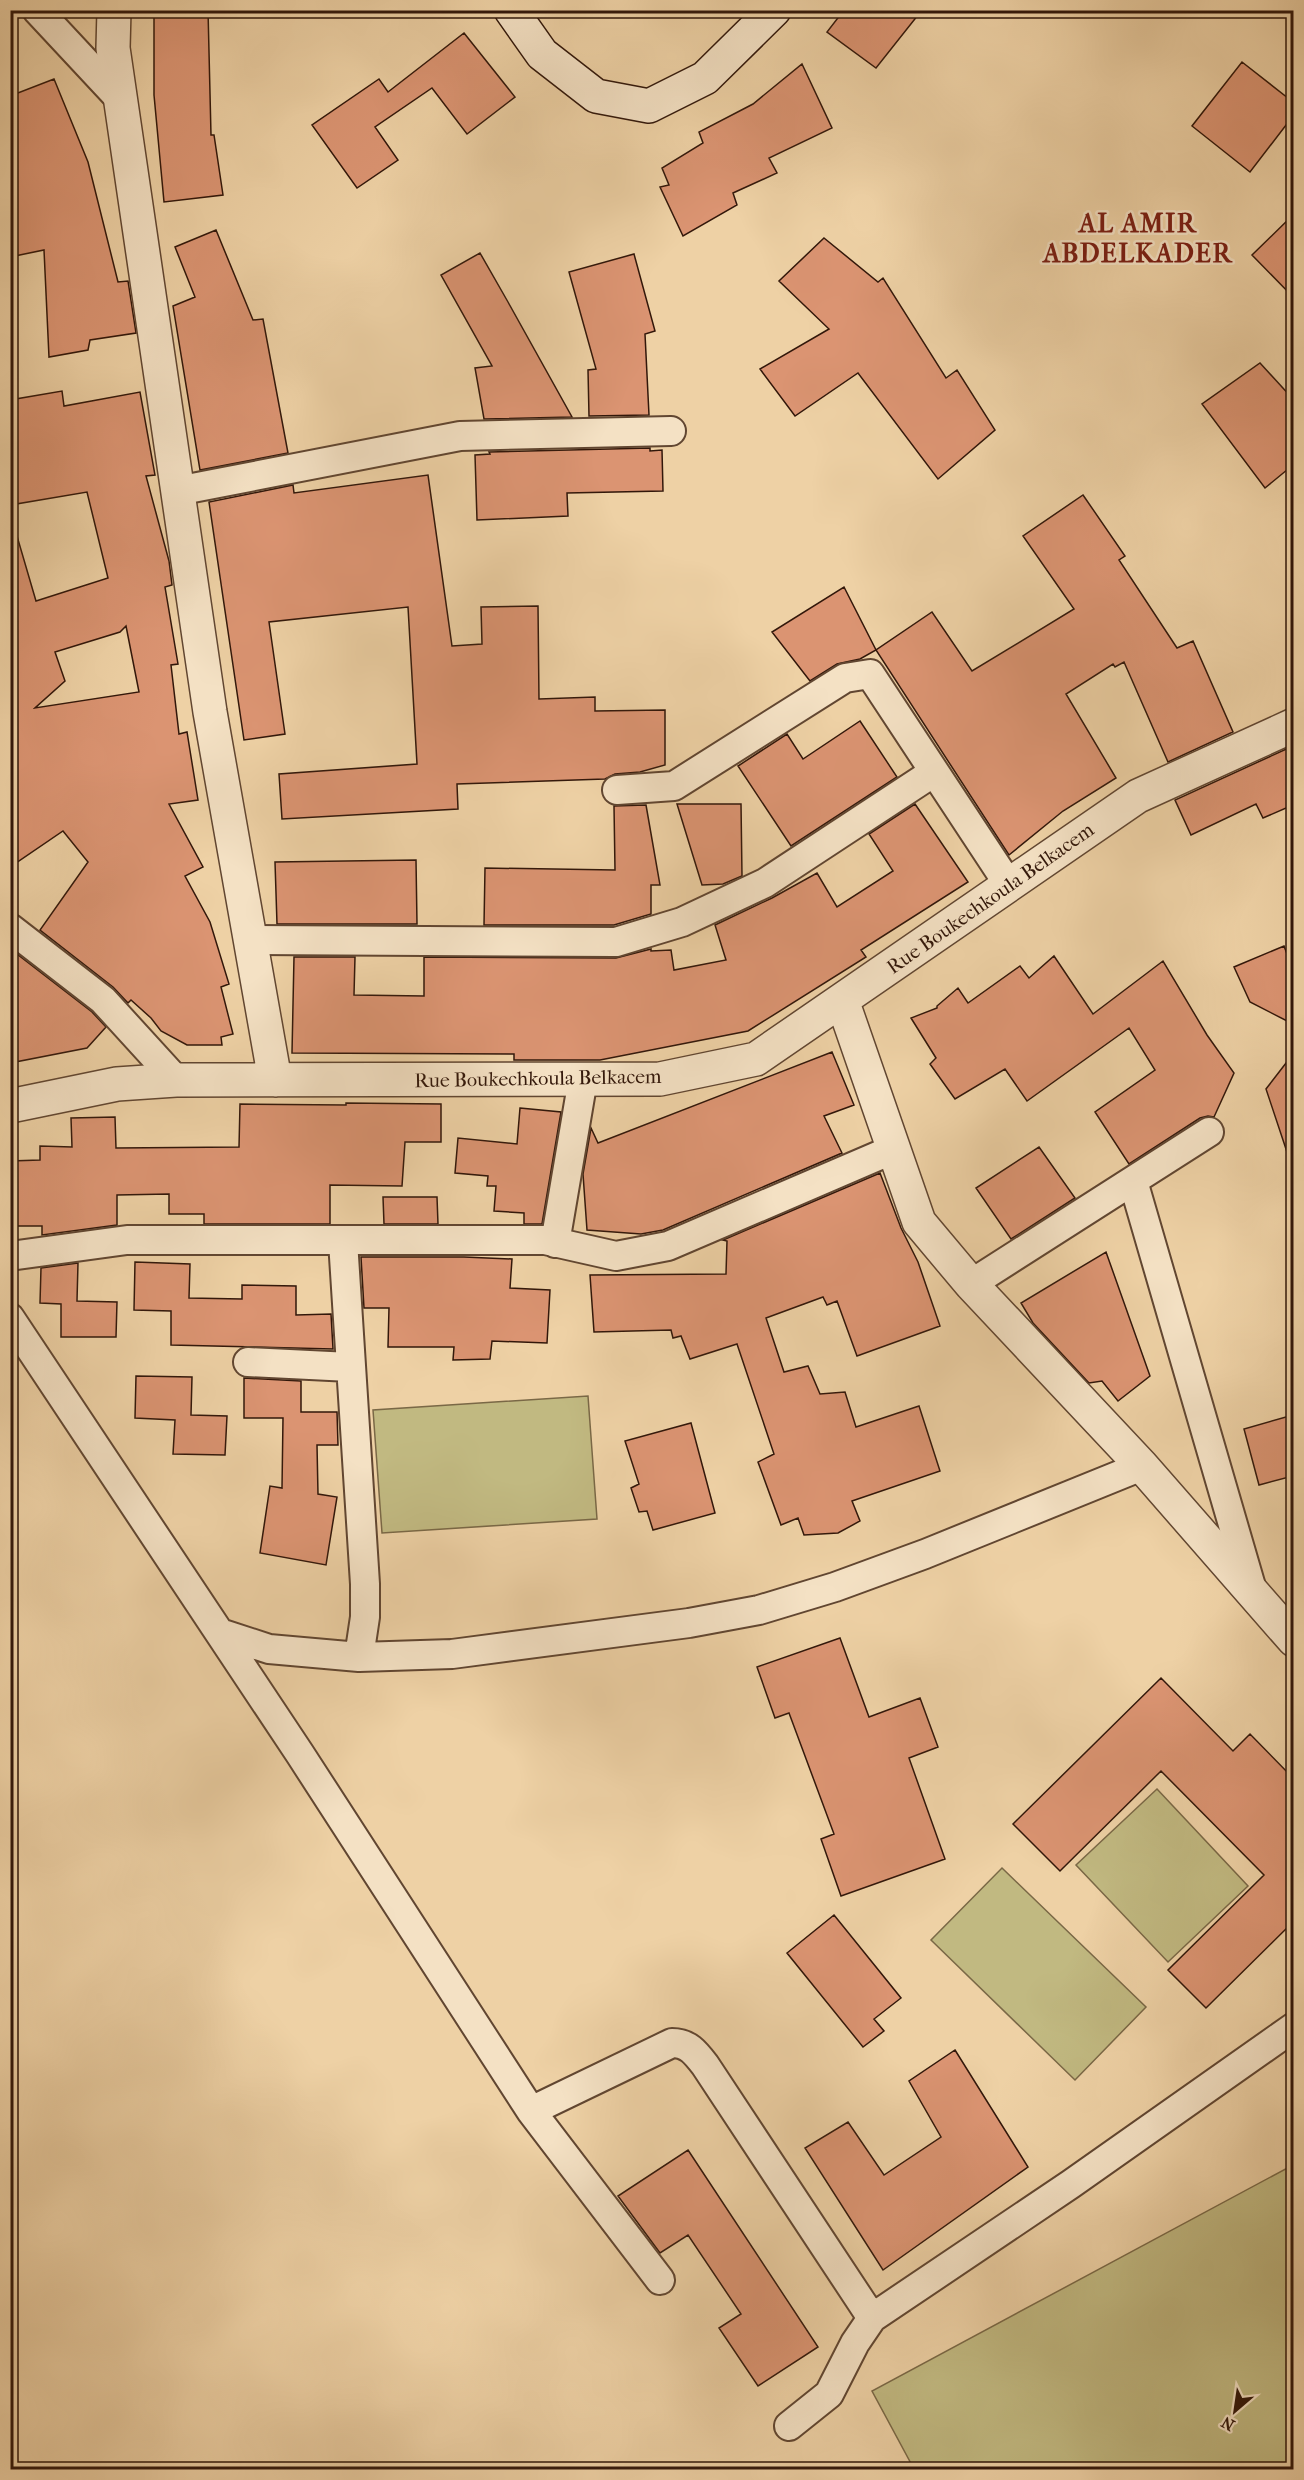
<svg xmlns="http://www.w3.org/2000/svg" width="1304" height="2480" font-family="'IM FELL French Canon',serif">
	<rect width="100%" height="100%" fill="#eed1a5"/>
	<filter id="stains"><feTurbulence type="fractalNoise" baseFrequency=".00333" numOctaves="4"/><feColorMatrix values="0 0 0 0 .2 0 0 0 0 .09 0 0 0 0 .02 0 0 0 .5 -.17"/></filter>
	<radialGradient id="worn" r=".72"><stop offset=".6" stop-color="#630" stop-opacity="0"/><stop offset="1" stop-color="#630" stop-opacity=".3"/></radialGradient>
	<path fill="#c1b981" stroke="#7a6846" stroke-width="1.5" d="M 588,1396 L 597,1519 L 382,1533 L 373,1410 Z
		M 1157,1789 L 1248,1886 L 1168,1962 L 1076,1865 Z
		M 1002,1868 L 1146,2007 L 1075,2080 L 931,1940 Z
		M 1293,2165 L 1293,2469 L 914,2469 L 872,2391 Z"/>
	<path fill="#db9472" stroke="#32170a" stroke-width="1.5" fill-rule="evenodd" d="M 154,10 L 208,10 L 211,135 L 214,135 L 223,195 L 164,202 L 154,95 Z
		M 844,10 L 922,10 L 876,68 L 827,32 Z
		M 464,33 L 515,97 L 467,134 L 432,88 L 375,127 L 398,160 L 357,188 L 312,125 L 379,79 L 388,92 Z
		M 1242,62 L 1293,102 L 1293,116 L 1250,172 L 1192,126 Z
		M 802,64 L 832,128 L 769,158 L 777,173 L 733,193 L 737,205 L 683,236 L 660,187 L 669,185 L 662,168 L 703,143 L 699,132 L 753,104 Z
		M 54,79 L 88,162 L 118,282 L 128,281 L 136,333 L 90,340 L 88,350 L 49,357 L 44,250 L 10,257 L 10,96 Z
		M 1293,215 L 1293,297 L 1252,255 Z
		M 216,230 L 253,320 L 263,319 L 288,453 L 200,470 L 173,306 L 195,297 L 175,247 Z
		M 824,238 L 878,282 L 883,278 L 946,378 L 957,370 L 995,430 L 938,479 L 858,373 L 795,416 L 760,369 L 829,329 L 779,281 Z
		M 480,253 L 508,302 L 572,417 L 484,419 L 475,368 L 492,366 L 441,275 Z
		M 634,254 L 655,331 L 645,334 L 649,415 L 589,416 L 588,370 L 596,369 L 569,272 Z
		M 1260,363 L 1293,399 L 1293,465 L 1265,488 L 1202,404 Z
		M 62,391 L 64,406 L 140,392 L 155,475 L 146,476 L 169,561 L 172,585 L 165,587 L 178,664 L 171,665 L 179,734 L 187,732 L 198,800 L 169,804 L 203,867 L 185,876 L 210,922 L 229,984 L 221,987 L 233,1034 L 221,1037 L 222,1045 L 187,1045 L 161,1031 L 151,1018 L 131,1000 L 128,1003 L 113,987 L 40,930 L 88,862 L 63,831 L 10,867 L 10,537 L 17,536 L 36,601 L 108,578 L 87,492 L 10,505 L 10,400 ZM 126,626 L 139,692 L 35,708 L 65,681 L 55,652 L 120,632 Z
		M 650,448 L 650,451 L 662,450 L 663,491 L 567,493 L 568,516 L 477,520 L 475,455 L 490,454 L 489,452 Z
		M 428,475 L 452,646 L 482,644 L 481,607 L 538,606 L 539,699 L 595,697 L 595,711 L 665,710 L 665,765 L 640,772 L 615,774 L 605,779 L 457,784 L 458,809 L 282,819 L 279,774 L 417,764 L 408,607 L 269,622 L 285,734 L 244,740 L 209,502 L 293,485 L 294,493 Z
		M 1083,495 L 1125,556 L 1119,560 L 1177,648 L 1193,641 L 1233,732 L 1168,762 L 1124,662 L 1115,667 L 1113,664 L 1066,694 L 1116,778 L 1063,811 L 1009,855 L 876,650 L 932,612 L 972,671 L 1074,609 L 1023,536 Z
		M 844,587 L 876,650 L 860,659 L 837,664 L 810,681 L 772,632 Z
		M 860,721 L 897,777 L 791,846 L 738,766 L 787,734 L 803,759 Z
		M 1293,746 L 1293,805 L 1263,818 L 1256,804 L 1191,835 L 1175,800 Z
		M 677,804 L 741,804 L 742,876 L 723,884 L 702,885 Z
		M 915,804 L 968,882 L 861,950 L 866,957 L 748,1031 L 600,1060 L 514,1060 L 514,1054 L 292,1053 L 294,957 L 355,957 L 354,995 L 424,996 L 424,957 L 616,958 L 651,949 L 651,951 L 671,950 L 674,970 L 726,960 L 715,925 L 772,898 L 817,873 L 837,907 L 893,871 L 869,834 Z
		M 646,805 L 660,885 L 651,885 L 651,914 L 614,925 L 484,925 L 485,868 L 615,870 L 614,806 Z
		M 416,860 L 417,924 L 277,924 L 275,862 Z
		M 1284,946 L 1293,970 L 1293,1024 L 1250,1002 L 1234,967 Z
		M 13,951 L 92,1012 L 106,1027 L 87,1048 L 10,1063 L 10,954 Z
		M 1054,956 L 1093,1014 L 1163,961 L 1207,1035 L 1234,1073 L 1214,1117 L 1208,1116 L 1200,1118 L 1129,1164 L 1095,1112 L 1155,1070 L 1129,1028 L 1027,1101 L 1005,1069 L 955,1099 L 930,1064 L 936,1058 L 911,1018 L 937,1008 L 937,1006 L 958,988 L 968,1003 L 1020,966 L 1029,978 Z
		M 832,1052 L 854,1105 L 824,1116 L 842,1153 L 663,1230 L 641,1234 L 587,1230 L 583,1174 L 591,1128 L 598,1143 Z
		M 1293,1054 L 1293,1157 L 1289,1158 L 1266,1089 Z
		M 346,1103 L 441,1104 L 441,1142 L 405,1142 L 402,1186 L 330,1185 L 330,1224 L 204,1224 L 204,1214 L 169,1214 L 169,1194 L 117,1195 L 117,1225 L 42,1235 L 42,1226 L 10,1226 L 10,1161 L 40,1160 L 40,1146 L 72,1147 L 71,1118 L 115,1117 L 116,1148 L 239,1147 L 240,1104 L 346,1105 Z
		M 520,1108 L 561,1112 L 542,1224 L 524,1224 L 524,1213 L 494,1211 L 496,1186 L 487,1186 L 488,1176 L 455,1173 L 458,1138 L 517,1144 Z
		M 1039,1147 L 1075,1198 L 1011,1239 L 976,1188 Z
		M 880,1173 L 901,1228 L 918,1262 L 940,1326 L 857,1356 L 837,1301 L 827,1305 L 823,1297 L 766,1318 L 784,1372 L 808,1366 L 820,1394 L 845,1392 L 856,1427 L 919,1406 L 940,1471 L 852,1501 L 860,1521 L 838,1533 L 804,1535 L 798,1518 L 781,1525 L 758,1462 L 774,1454 L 737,1344 L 690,1359 L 681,1336 L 673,1338 L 671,1330 L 594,1332 L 590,1275 L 726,1274 L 727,1241 L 723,1240 Z
		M 383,1197 L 437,1197 L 438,1224 L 384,1224 Z
		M 1106,1252 L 1150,1376 L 1118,1401 L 1102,1381 L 1089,1383 L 1033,1323 L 1021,1303 Z
		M 361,1257 L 464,1257 L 512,1259 L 510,1288 L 550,1290 L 547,1343 L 492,1341 L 490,1359 L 453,1360 L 454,1347 L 388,1347 L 389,1308 L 364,1308 Z
		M 135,1262 L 190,1264 L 189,1298 L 242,1299 L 242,1285 L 296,1286 L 296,1315 L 331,1314 L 333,1349 L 171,1345 L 171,1311 L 134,1310 Z
		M 78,1263 L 77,1301 L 117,1302 L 116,1337 L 61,1337 L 61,1304 L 40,1303 L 41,1268 Z
		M 136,1376 L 192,1377 L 191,1415 L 227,1416 L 225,1455 L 173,1454 L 175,1420 L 135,1418 Z
		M 244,1378 L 301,1381 L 301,1412 L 337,1412 L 338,1445 L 317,1445 L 318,1494 L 337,1497 L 326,1565 L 260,1553 L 270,1486 L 282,1488 L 283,1418 L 244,1418 Z
		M 1293,1415 L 1293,1476 L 1259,1485 L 1244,1429 Z
		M 691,1423 L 715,1513 L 653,1530 L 647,1511 L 639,1512 L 631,1488 L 639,1484 L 625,1441 Z
		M 840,1638 L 869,1717 L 920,1698 L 938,1747 L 909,1758 L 945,1859 L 841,1896 L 821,1839 L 834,1834 L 789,1713 L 775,1718 L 757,1667 Z
		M 1161,1678 L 1233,1751 L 1250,1734 L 1293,1778 L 1293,1922 L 1206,2008 L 1168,1970 L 1264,1875 L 1161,1771 L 1060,1871 L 1013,1824 Z
		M 834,1915 L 901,1998 L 874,2019 L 884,2031 L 863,2047 L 787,1953 Z
		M 955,2050 L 1028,2167 L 883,2270 L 805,2148 L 848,2122 L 884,2175 L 941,2137 L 909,2081 Z
		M 688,2150 L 818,2347 L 758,2386 L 719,2328 L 741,2314 L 688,2235 L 660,2253 L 618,2196 Z"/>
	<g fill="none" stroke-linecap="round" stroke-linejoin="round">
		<defs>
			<path id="minor" d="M 37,10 L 120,99
				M 177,491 L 460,436 L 671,431
				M 617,790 L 674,786 L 845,678 L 870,674 L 1009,885
				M 10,928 L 103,1000 L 176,1080
				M 250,940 L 616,942 L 682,922 L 765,883 L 934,772
				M 1133,1181 L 1252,1590
				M 343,1241 L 365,1584 L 365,1617 L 359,1657
				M 555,1243 L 583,1079
				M 10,1256 L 127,1240 L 545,1240 L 616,1256 L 668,1246 L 894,1149
				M 971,1284 L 1209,1132
				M 10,1318 L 300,1754 L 531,2111 L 660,2280
				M 248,1362 L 350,1367
				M 220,1633 L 269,1649 L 359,1657 L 452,1654 L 689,1623 L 759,1610 L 835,1587 L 925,1554 L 1142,1466
				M 531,2111 L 672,2043 C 688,2043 695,2052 705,2065 L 872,2318
				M 789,2426 L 829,2394 L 855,2343 L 872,2318 L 1071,2184 L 1294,2027"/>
			<path id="tertiary" d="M 114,10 L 113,48 L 210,712 L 275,1080
				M 842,1000 L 919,1222 L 971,1284 L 1142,1466 L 1294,1640
				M 10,1106 L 117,1084 L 176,1080 L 660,1079 L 756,1059 L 1138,796 L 1294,725"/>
			<path id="secondary" d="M 511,10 L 542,54 L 596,96 L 649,106 L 705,78 L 774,10"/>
		</defs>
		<use href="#minor" stroke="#614631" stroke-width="32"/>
		<use href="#tertiary" stroke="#614631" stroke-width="36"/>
		<use href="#secondary" stroke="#32170a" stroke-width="36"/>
		<use href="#minor" stroke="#f4e1c4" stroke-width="28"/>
		<use href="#tertiary" stroke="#f4e1c4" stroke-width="33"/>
		<use href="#secondary" stroke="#f4e1c4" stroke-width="33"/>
	</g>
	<g text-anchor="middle" stroke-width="5" stroke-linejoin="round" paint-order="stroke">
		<g font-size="20" fill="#32170a" stroke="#f4e1c4">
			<text transform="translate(990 898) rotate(-35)" y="7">Rue Boukechkoula Belkacem</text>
			<text transform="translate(538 1078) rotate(-1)" y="7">Rue Boukechkoula Belkacem</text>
		</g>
		<g font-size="26" font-weight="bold" letter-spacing="1.5" fill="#7a1f14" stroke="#f4e1c4">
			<text x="1138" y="232">AL AMIR<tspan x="1138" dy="30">ABDELKADER</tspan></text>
		</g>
	</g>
	<rect width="1304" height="2480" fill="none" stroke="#eed1a5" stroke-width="36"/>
	<rect x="12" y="12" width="1280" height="2456" fill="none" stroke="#32170a" stroke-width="3"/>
	<rect x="18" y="18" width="1268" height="2444" fill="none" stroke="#32170a" stroke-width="1.5"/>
	<g transform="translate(1235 2411) rotate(209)" stroke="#f4e1c4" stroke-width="4.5" paint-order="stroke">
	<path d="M0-4.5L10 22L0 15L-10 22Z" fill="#32170a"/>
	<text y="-9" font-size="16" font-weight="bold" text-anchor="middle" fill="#32170a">N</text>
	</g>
	<rect width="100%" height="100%" filter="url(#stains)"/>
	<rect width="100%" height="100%" fill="url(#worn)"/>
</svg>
